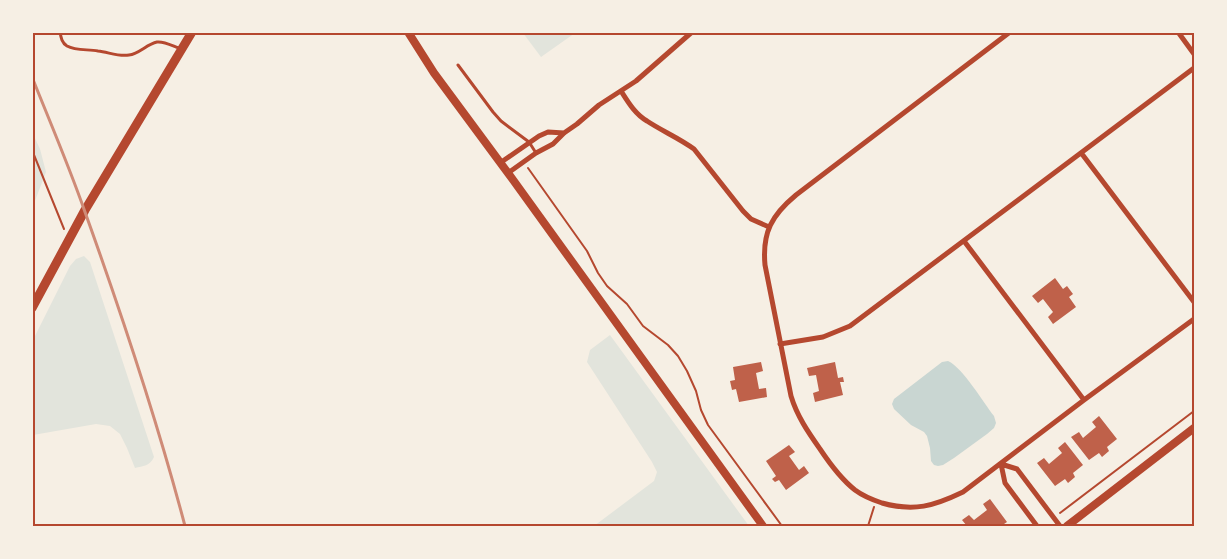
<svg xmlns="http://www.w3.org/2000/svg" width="1227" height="559" font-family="'DejaVu Sans',sans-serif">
	<rect width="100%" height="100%" fill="#f6efe4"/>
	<path fill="#e2e4dc" d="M 523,33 L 575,33 L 541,57 Z
		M 32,132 L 40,149 L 46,172 L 33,206 Z
		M 84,256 L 90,262 L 154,457 C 150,466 143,466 135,468 L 127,448 L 120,434 L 110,426 L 96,424 L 33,435 L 33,340 L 70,266 L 76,259 Z
		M 610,335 L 749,526 L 594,526 L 654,481 L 657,472 L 652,462 L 587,362 L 590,350 Z"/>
	<path fill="#c9d6d2" d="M 948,361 C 963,368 983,402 994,416 L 996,423 L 994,428 L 987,434 L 954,458 L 943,465 L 938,466 L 934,465 L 931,461 L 930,448 L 927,436 L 924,432 L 911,425 L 894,409 L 892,404 L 894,399 L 942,362 Z"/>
	<path fill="#bf614a" d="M 1055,278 L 1063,289 L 1067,286 L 1073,294 L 1069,297 L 1076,307 L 1053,324 L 1048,317 L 1053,312 L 1043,299 L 1038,303 L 1032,296 Z
		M 761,362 L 763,371 L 756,373 L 759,389 L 766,388 L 767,397 L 739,402 L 736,389 L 732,390 L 730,381 L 735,380 L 733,367 Z
		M 835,362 L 838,378 L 843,377 L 844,382 L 840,382 L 843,395 L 815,402 L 813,393 L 819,391 L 816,375 L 809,376 L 807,368 Z
		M 1099,416 L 1117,439 L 1107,447 L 1109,451 L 1102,457 L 1099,453 L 1089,460 L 1071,437 L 1079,432 L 1083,438 L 1096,427 L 1092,422 Z
		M 1065,442 L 1083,465 L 1073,473 L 1075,477 L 1068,483 L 1065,479 L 1055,486 L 1037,463 L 1044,458 L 1049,464 L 1062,453 L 1058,448 Z
		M 789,445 L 795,452 L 789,456 L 799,470 L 804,466 L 809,473 L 786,490 L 779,480 L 775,482 L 772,479 L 776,476 L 766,461 Z
		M 990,499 L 1007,522 L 1001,526 L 967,526 L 962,520 L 969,515 L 974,520 L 987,510 L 983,504 Z"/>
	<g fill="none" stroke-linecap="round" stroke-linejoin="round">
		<path stroke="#b5482f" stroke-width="2" d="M 32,150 L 64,229
			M 528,168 L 587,251 L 598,273 L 607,286 L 627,304 L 643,326 L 668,345 L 678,356 L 687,371 L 696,391 L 701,410 L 708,425 L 782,526
			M 1060,513 L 1194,411
			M 868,526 L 874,507"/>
		<path stroke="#b5482f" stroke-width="3" d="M 60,32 C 61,38 62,43 67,46 C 76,51 88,49 98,51 C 108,52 119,57 129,55 C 139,54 147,44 157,42 C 164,41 173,46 179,48
			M 458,65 L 493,112 L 501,121 L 529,142 L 536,153"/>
		<path stroke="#b5482f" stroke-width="5" d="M 1010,32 L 796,195 C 772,215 762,232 765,265 L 791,396 C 797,416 808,432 820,449 C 830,464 841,479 855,490 C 863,496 873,500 882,503 C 914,512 934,506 963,492 L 1084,400 L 1194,319
			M 1178,32 L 1194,54
			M 621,91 C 628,102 635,114 647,121 C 662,131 679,138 694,149 L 743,211 L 751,219 L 769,227
			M 1082,154 L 1194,302
			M 500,163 L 539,136 L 548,132 L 564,133
			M 508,173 L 536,153 L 553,144 L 564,133 L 577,124 L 599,105 L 636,81 L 692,32
			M 964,241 L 1084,400
			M 780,344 L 823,337 L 850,326 L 1194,68
			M 1001,464 L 1017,469 L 1060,526
			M 1001,464 L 1005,483 L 1037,526"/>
		<path stroke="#b5482f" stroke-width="8" d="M 408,32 L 434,73 L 508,173 L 763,526
			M 1067,526 L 1194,428"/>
		<path stroke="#b5482f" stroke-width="9" d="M 32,308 L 85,210 L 192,32"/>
		<path stroke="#cf8b77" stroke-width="3" d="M 32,77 C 50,122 69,166 85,212 C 122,315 157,420 185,526"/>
	</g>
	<rect width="1227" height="559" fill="none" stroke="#f6efe4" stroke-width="68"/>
	<rect x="34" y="34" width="1159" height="491" fill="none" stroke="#b5482f" stroke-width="2"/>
</svg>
